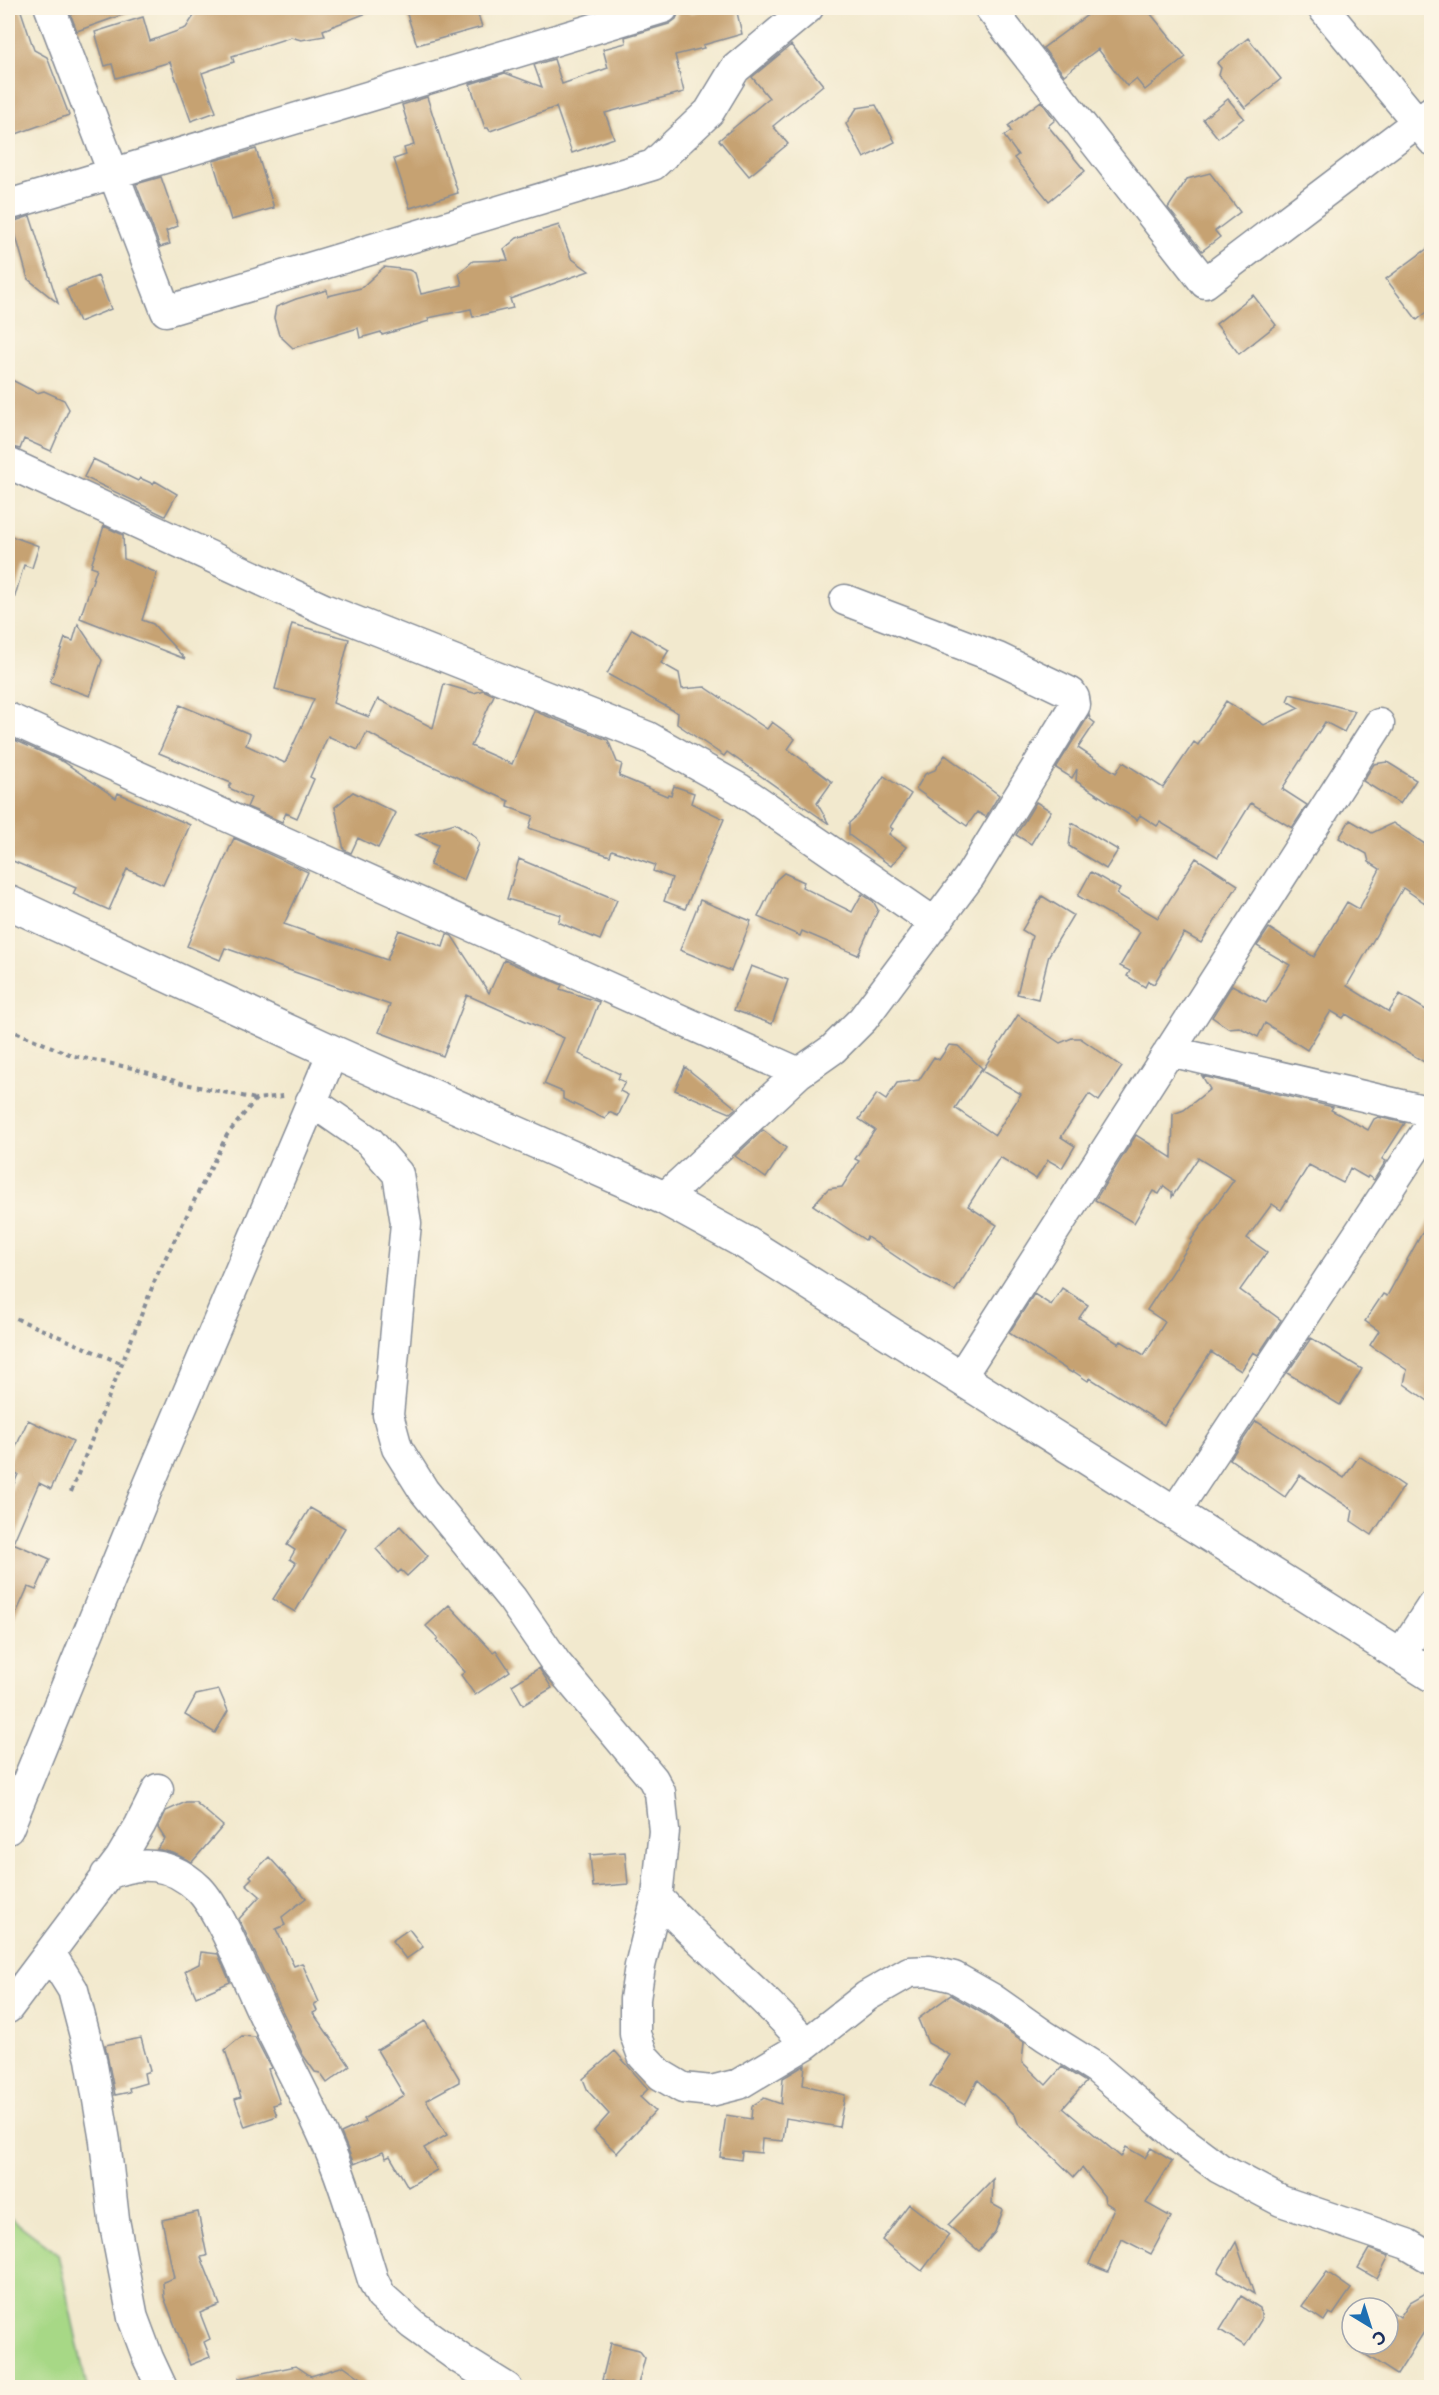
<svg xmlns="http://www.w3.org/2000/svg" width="1439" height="2395" font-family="'Playpen Sans',sans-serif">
	<rect width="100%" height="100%" fill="#fcf5e5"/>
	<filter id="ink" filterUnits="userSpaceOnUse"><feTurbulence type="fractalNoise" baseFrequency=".0167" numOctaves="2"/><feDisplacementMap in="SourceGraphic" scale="12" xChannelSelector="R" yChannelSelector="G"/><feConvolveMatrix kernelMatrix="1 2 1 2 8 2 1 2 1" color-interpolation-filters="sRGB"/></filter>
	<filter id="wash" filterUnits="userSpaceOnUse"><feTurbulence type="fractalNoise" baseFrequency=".008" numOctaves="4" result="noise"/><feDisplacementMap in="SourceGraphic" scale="24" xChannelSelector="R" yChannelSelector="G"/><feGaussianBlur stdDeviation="1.35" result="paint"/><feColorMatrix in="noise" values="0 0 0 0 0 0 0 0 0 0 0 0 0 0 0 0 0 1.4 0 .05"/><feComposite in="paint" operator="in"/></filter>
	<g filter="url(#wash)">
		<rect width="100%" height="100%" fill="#f2e9ce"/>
		<path fill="#a7d886" stroke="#618472" stroke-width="1.5" d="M 8,2216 L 58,2254 L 87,2387 L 8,2387 Z"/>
		<g id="blocks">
			<path fill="#c6a272" d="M 8,8 L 20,8 L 34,50 L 47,57 L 69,115 L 8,137 Z
				M 68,8 L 135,8 L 136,10 L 77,31 Z
				M 199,8 L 377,8 L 377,9 L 323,30 L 325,36 L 301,40 L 291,37 L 232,56 L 234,62 L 202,73 L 216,112 L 191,121 L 170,62 L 116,78 L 112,64 L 105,66 L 95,32 L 143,17 L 150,41 L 186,28 Z
				M 405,8 L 476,8 L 482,27 L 417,45 Z
				M 689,8 L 691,13 L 711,8 L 736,8 L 742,34 L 703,45 L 704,48 L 675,55 L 684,92 L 605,113 L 614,138 L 572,153 L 556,107 L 490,131 L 488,128 L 485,128 L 470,84 L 505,73 L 542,87 L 534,65 L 554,59 L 562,84 L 608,68 L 603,49 L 626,43 L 625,37 L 669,24 L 676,19 L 680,10 Z
				M 1097,8 L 1146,8 L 1186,57 L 1145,90 L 1136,79 L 1127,86 L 1098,49 L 1064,75 L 1043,48 Z
				M 1248,38 L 1281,79 L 1245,108 L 1219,75 L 1221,68 L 1217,63 Z
				M 791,45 L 823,85 L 773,126 L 788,144 L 749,176 L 719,140 L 769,98 L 752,77 Z
				M 427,97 L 458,193 L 410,208 L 394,159 L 406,155 L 404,148 L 414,145 L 402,105 Z
				M 1228,99 L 1244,118 L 1218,138 L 1203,119 Z
				M 1041,101 L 1055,120 L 1048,126 L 1085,171 L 1049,201 L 1014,158 L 1018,155 L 1004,136 L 1011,131 L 1008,126 Z
				M 876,105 L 895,142 L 864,158 L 846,124 L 857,108 Z
				M 256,149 L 274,208 L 231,220 L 213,161 Z
				M 1210,173 L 1240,212 L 1215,231 L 1220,237 L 1202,251 L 1168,208 L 1187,179 Z
				M 161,177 L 178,226 L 166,231 L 170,244 L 160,247 L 136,184 Z
				M 30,216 L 58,303 L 28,279 L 12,222 Z
				M 559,225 L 571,258 L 589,271 L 510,299 L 513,308 L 473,317 L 471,309 L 428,318 L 429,321 L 382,335 L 381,332 L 360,338 L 358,328 L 293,348 L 279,335 L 274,318 L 276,307 L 296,299 L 327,290 L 328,296 L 361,288 L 384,267 L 409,270 L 415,273 L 421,294 L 462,285 L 459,273 L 473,261 L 508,260 L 504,249 L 517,238 Z
				M 1431,246 L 1431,309 L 1417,320 L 1386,279 Z
				M 98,276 L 111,309 L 79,322 L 66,289 Z
				M 1253,295 L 1276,325 L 1239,354 L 1216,324 Z
				M 8,378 L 37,393 L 44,391 L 64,400 L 69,409 L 51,451 L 24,439 L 20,449 L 8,446 Z
				M 93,459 L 138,481 L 140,478 L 153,484 L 155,481 L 177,494 L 165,516 L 84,477 Z
				M 104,526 L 123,535 L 124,559 L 157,573 L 142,620 L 153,624 L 185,659 L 80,618 L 97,568 L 91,566 Z
				M 8,535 L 39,546 L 32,568 L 24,565 L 13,603 L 8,602 Z
				M 78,624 L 102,660 L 90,696 L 50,682 L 65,638 L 73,641 Z
				M 292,624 L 349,639 L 333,703 L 369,717 L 378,699 L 433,728 L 444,684 L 474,693 L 483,690 L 494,695 L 471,746 L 512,764 L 534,711 L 608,740 L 617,762 L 622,764 L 619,776 L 667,796 L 668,794 L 671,795 L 674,786 L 694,793 L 691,803 L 724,819 L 685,909 L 664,901 L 672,878 L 653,871 L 655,865 L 612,850 L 610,856 L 529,828 L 533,816 L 508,807 L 509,801 L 406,754 L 367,732 L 358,750 L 328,736 L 310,777 L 314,779 L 297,818 L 286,813 L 282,822 L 247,807 L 251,798 L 229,788 L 231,783 L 159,753 L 180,705 L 250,734 L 246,745 L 285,763 L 314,699 L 275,689 Z
				M 632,629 L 669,650 L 661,663 L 679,673 L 682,689 L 705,687 L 767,729 L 772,722 L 795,739 L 788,749 L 832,782 L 817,803 L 829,824 L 727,752 L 724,756 L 677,724 L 678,713 L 607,674 Z
				M 1290,694 L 1355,711 L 1344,732 L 1325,722 L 1282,789 L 1307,805 L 1292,828 L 1251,803 L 1218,857 L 1160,822 L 1157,826 L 1140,815 L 1137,820 L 1076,781 L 1077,769 L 1072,778 L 1056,768 L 1089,715 L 1090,719 L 1095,723 L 1078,748 L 1116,773 L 1123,762 L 1163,788 L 1194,742 L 1198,745 L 1226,701 L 1264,725 L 1299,708 L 1287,701 Z
				M 8,737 L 64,762 L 116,798 L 118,793 L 190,825 L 163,885 L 127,869 L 109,910 L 73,894 L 76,888 L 8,859 Z
				M 945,755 L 999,795 L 986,817 L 977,812 L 967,826 L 916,789 L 925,774 L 935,770 Z
				M 1387,762 L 1416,780 L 1400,804 L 1363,781 L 1374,764 Z
				M 884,776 L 911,794 L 890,827 L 893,829 L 889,834 L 906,847 L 891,866 L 849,835 L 849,823 L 858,815 Z
				M 353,792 L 396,813 L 378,848 L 358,838 L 351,853 L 344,850 L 335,807 Z
				M 1036,802 L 1051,811 L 1031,844 L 1016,835 Z
				M 1350,820 L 1372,833 L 1393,823 L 1431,848 L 1431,907 L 1403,888 L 1347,986 L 1389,1012 L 1400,994 L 1431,1013 L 1431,1049 L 1424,1062 L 1346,1014 L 1343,1018 L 1331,1011 L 1307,1050 L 1265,1023 L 1258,1037 L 1239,1027 L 1228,1028 L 1212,1017 L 1232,985 L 1266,1003 L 1290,965 L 1257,946 L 1269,928 L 1314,957 L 1347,902 L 1359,909 L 1380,869 L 1369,862 L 1367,854 L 1339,838 Z
				M 455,823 L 475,836 L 479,844 L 464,880 L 430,865 L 438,845 L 416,835 Z
				M 1072,823 L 1118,850 L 1106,869 L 1069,846 Z
				M 234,838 L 308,872 L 284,924 L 387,960 L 399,930 L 443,947 L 447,934 L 452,936 L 489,993 L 504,960 L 562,985 L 560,989 L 599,1002 L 579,1054 L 620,1074 L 618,1079 L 625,1082 L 620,1091 L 628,1095 L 618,1116 L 609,1112 L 605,1119 L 563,1099 L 563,1092 L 544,1084 L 564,1038 L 467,995 L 443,1056 L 379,1032 L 390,1005 L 225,948 L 220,960 L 187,946 Z
				M 1196,858 L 1238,885 L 1201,943 L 1184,933 L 1154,984 L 1148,981 L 1145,987 L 1127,976 L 1130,971 L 1120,966 L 1140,932 L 1078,896 L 1091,872 L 1120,889 L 1117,894 L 1158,918 Z
				M 519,859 L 617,900 L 600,940 L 558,922 L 561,915 L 507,899 Z
				M 784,873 L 804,882 L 802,887 L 852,912 L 862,894 L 873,901 L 878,910 L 858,955 L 802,931 L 800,936 L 758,917 L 776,880 Z
				M 1042,896 L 1073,915 L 1049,955 L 1038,999 L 1017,994 L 1032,936 L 1022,930 Z
				M 700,900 L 751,921 L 731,971 L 680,950 Z
				M 751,966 L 788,980 L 772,1024 L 734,1010 Z
				M 1018,1015 L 1060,1043 L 1072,1038 L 1080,1038 L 1122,1067 L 1099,1101 L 1089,1094 L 1061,1137 L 1075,1146 L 1062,1168 L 1048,1160 L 1036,1179 L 1000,1157 L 968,1206 L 997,1225 L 955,1291 L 925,1276 L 867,1237 L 865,1240 L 813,1205 L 828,1189 L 842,1187 L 859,1161 L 855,1159 L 875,1130 L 859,1119 L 877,1094 L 886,1100 L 897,1083 L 919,1080 L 934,1057 L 939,1060 L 949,1045 L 958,1046 L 982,1068 L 955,1108 L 995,1135 L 1021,1094 L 982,1071 Z
				M 685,1067 L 736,1108 L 730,1113 L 675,1090 Z
				M 1202,1076 L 1333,1107 L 1331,1110 L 1368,1130 L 1374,1119 L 1378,1117 L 1405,1123 L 1382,1159 L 1386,1161 L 1374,1180 L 1368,1176 L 1367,1178 L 1350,1168 L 1343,1183 L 1309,1165 L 1281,1210 L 1272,1204 L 1247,1238 L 1267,1252 L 1240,1290 L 1281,1320 L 1258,1355 L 1253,1352 L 1241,1371 L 1211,1352 L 1164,1425 L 1090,1378 L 1088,1381 L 1073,1371 L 1072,1373 L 1009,1333 L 1034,1294 L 1051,1305 L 1062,1288 L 1088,1305 L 1079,1318 L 1119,1344 L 1121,1341 L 1144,1355 L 1165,1322 L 1147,1310 L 1192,1241 L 1191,1240 L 1234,1180 L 1198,1158 L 1172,1197 L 1172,1192 L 1164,1186 L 1159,1194 L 1153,1191 L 1134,1223 L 1095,1200 L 1136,1135 L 1172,1158 L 1173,1114 L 1184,1110 L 1210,1089 Z
				M 763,1130 L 786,1148 L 766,1178 L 735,1156 Z
				M 1431,1217 L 1431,1403 L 1404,1384 L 1407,1370 L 1370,1345 L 1379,1331 L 1365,1321 L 1383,1294 L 1387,1296 Z
				M 1311,1338 L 1362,1369 L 1340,1405 L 1287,1373 Z
				M 28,1420 L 73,1441 L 51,1489 L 39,1483 L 13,1543 L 50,1559 L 36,1590 L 28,1587 L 8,1632 L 8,1498 L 18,1474 L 8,1469 L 8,1465 Z
				M 1256,1421 L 1344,1478 L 1359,1456 L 1404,1486 L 1372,1535 L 1351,1521 L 1353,1510 L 1300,1475 L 1285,1497 L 1230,1459 Z
				M 310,1508 L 345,1528 L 295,1612 L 273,1599 L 296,1563 L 290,1559 L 295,1550 L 287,1545 Z
				M 400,1526 L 428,1556 L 407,1576 L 401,1570 L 398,1573 L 376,1549 Z
				M 449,1605 L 493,1652 L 496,1650 L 510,1671 L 475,1695 L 461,1675 L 465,1672 L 436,1640 L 438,1638 L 426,1626 Z
				M 539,1668 L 552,1688 L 523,1705 L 512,1685 Z
				M 219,1690 L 228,1711 L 215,1733 L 185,1715 L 196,1695 Z
				M 186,1802 L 195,1802 L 223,1826 L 192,1862 L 173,1853 L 157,1849 L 165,1839 L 158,1828 L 166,1811 Z
				M 625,1852 L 628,1884 L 593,1887 L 590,1855 Z
				M 269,1857 L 306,1898 L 282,1917 L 285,1925 L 276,1929 L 294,1966 L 302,1963 L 319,2002 L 314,2004 L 317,2011 L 313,2013 L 350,2066 L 327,2083 L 320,2073 L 315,2072 L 303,2055 L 239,1919 L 260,1896 L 246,1884 L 252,1878 L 250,1876 Z
				M 409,1929 L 423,1947 L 406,1959 L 392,1941 Z
				M 201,1952 L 218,1954 L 230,1982 L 196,1997 L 185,1971 L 199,1964 Z
				M 951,1995 L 982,2013 L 1024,2042 L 1022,2062 L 1046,2085 L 1062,2067 L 1086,2082 L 1063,2108 L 1121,2157 L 1126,2147 L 1145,2158 L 1151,2148 L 1172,2161 L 1146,2203 L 1171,2217 L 1151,2254 L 1122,2239 L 1108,2272 L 1089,2264 L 1114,2208 L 1105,2202 L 1104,2196 L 1082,2168 L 1074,2177 L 1018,2123 L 1015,2115 L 978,2080 L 965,2105 L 930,2086 L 950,2055 L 928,2043 L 918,2019 Z
				M 425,2021 L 459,2078 L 459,2082 L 426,2100 L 447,2135 L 424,2148 L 437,2170 L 408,2187 L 390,2156 L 386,2158 L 383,2152 L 354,2164 L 341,2133 L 365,2122 L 363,2119 L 404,2095 L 377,2050 Z
				M 242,2036 L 255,2037 L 271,2068 L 268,2069 L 280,2103 L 273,2105 L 277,2116 L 245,2127 L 235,2099 L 241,2097 L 225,2050 Z
				M 141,2038 L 150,2071 L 144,2073 L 146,2083 L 129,2088 L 130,2092 L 115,2095 L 105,2045 Z
				M 615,2051 L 648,2089 L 640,2097 L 655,2111 L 617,2153 L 594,2131 L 609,2114 L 588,2091 L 583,2079 Z
				M 805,2065 L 803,2085 L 845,2095 L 839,2127 L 786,2118 L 783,2141 L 762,2139 L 761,2153 L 742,2151 L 741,2160 L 720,2157 L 726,2115 L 751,2119 L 752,2106 L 764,2098 L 781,2104 L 783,2078 Z
				M 993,2179 L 992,2204 L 1003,2210 L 995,2232 L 979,2251 L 948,2225 Z
				M 909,2204 L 949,2235 L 922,2271 L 882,2240 Z
				M 198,2212 L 207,2256 L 201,2257 L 220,2305 L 200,2313 L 210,2339 L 204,2342 L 210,2357 L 190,2365 L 164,2297 L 163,2282 L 174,2278 L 162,2220 Z
				M 1236,2242 L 1254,2294 L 1218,2272 Z
				M 1369,2249 L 1389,2256 L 1377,2279 L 1358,2268 Z
				M 1327,2272 L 1351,2289 L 1333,2315 L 1329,2313 L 1324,2321 L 1302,2306 Z
				M 1431,2290 L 1431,2321 L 1397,2375 L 1349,2344 L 1388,2344 L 1388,2309 L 1400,2317 L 1410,2302 Z
				M 1241,2296 L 1260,2308 L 1261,2315 L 1261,2320 L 1245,2346 L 1220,2330 Z
				M 611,2343 L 639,2350 L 645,2358 L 637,2388 L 602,2380 Z
				M 296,2366 L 311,2376 L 344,2366 L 375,2388 L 240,2388 L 239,2378 Z"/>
		</g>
	</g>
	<g filter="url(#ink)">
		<use href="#blocks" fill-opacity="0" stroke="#868c96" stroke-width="1.5"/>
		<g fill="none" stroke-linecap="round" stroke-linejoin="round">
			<defs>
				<path id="street" d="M 50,8 L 166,311 L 653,165 L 709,112 L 735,69 L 808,8
					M 990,8 L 1205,283 L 1432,111
					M 1323,8 L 1432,140
					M 8,205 L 663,8
					M 8,463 L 324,609 L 648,737 L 740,789 L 935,923
					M 8,718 L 799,1073
					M 1169,1051 L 1432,1112
					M 311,1101 L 369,1141 L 398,1174 L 406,1223 L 388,1415 L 397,1448 L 424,1491 L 512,1599 L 556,1663 L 653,1779 L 660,1792 L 664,1831 L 657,1897 L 640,1966 L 635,1999 L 635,2034 L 643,2056 L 661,2075 L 683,2088 L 711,2091 L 739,2084 L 806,2044 L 867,1996 L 909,1972 L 930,1971 L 954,1977 L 991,1998 L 1045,2036 L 1096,2068 L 1179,2138 L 1219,2168 L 1281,2201 L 1407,2244 L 1432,2259
					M 664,1198 L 799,1073 L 833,1049 L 863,1019 L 970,876 L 1075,705 L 1074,698 L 1071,693 L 998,658 L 845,600
					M 960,1378 L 1379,724
					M 1174,1513 L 1432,1123
					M 1400,1655 L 1432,1606
					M 8,1829 L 150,1482 L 333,1052
					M 106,1875 C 140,1860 171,1862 199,1889 C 219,1909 243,1970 256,1998 C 280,2052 311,2103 333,2158 C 349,2197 360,2239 373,2280 L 381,2296 L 412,2324 L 462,2360 L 507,2388
					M 657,1897 C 704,1948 760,1991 806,2044
					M 50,1953 L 73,1990 L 91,2059 L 105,2141 L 114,2220 L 133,2318 L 148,2358 L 162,2388
					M 8,2008 L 120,1859 L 140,1825 L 158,1789"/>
				<path id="secondary" d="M 8,902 L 333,1052 L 664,1198 L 746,1243 L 1432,1675"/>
			</defs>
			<use href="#street" stroke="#868c96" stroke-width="33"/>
			<use href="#secondary" stroke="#868c96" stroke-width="36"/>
			<path stroke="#868c96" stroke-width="4" stroke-dasharray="4.5 4.5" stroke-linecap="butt" d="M 8,1029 L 74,1056 L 132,1068 L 185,1084 L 256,1099
				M 8,1315 L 123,1364
				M 71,1492 L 157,1275 L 227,1135 L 256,1099 L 284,1096"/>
			<use href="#street" stroke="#fff" stroke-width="30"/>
			<use href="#secondary" stroke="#fff" stroke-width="33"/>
		</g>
	</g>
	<rect width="1439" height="2395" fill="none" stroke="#fcf5e5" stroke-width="30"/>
	<g transform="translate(1370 2326) rotate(142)"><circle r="28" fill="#fcf5e5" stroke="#a2a6af" stroke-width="1.5"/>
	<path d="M0-4.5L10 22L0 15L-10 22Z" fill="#1f6fb2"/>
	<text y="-9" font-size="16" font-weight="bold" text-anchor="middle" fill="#1b2f5e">С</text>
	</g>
</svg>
